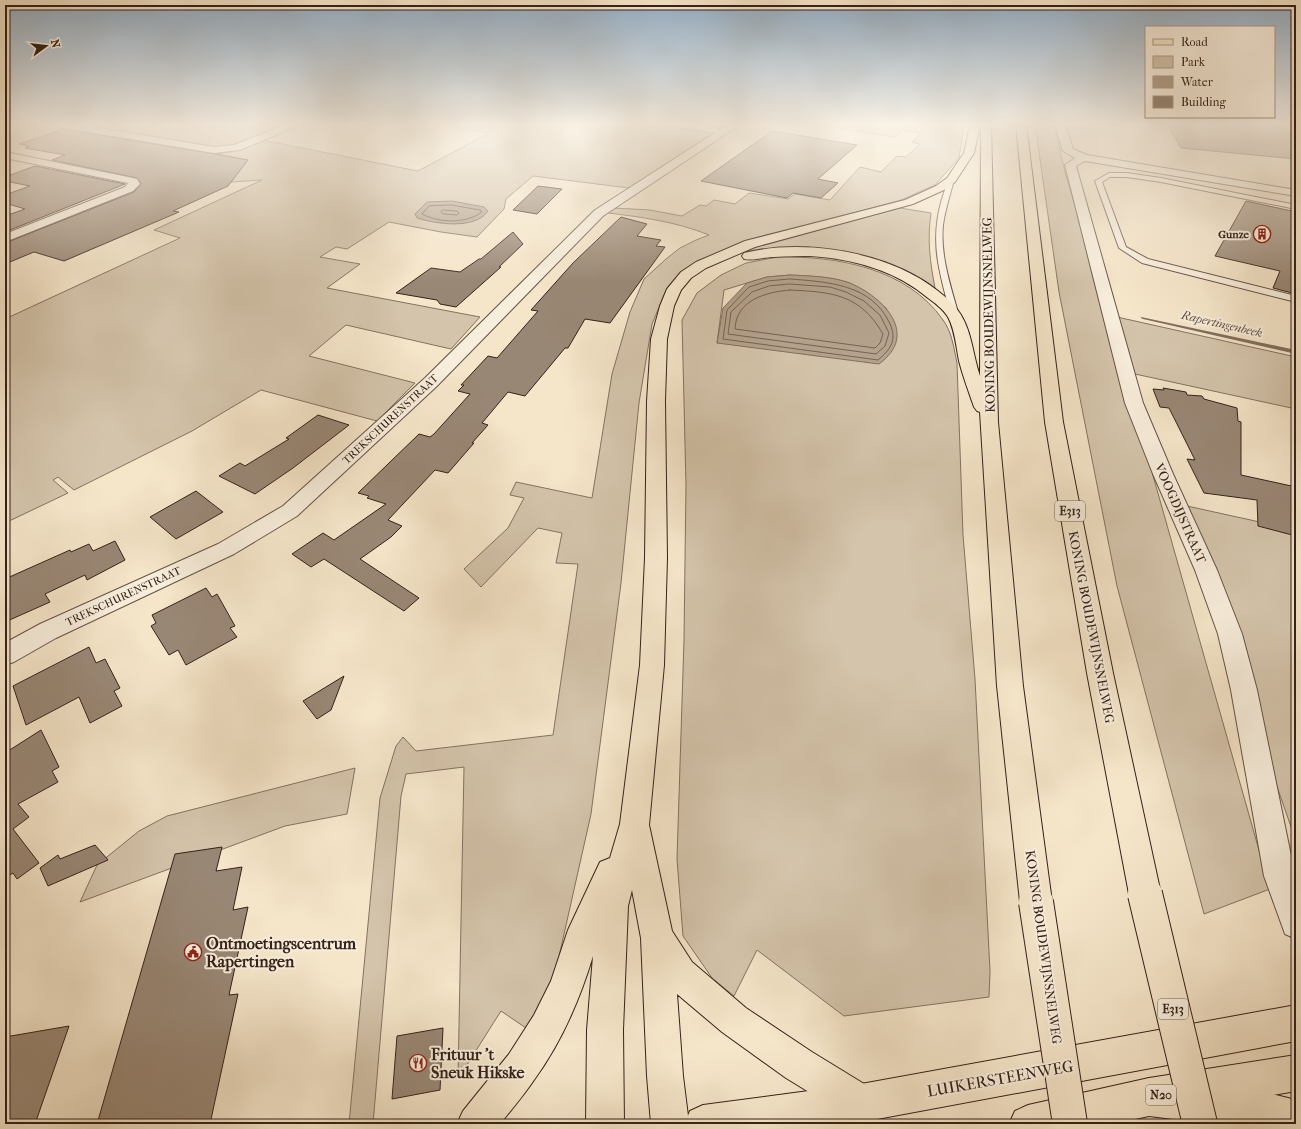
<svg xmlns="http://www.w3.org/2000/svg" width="1301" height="1129" font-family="'IM FELL French Canon',serif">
	<rect width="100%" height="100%" fill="#f5e5c9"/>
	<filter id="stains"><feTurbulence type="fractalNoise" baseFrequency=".005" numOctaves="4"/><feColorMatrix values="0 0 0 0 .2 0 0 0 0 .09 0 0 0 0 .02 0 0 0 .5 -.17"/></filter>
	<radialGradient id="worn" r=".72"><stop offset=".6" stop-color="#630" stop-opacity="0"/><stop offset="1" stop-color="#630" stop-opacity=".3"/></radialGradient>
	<path fill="#d4c4ab" stroke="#847262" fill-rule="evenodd" d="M 70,124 L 293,124 L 243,143 L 217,149 Z
		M 437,124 L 711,124 L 723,126 L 629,188 L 533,176 L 506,199 L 504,209 L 477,237 L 441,232 L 389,222 L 347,249 L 336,247 L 320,257 L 360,264 L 327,288 L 480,317 L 451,349 L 346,325 L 309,356 L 415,383 L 377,421 L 261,390 L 192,431 L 74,490 L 58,477 L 53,480 L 68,493 L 5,523 L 5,319 L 180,238 L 154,230 L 262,180 L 157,187 L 153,191 L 133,191 L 141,183 L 217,154 L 230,152 L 262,140 L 418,171 L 489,133 Z
		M 812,124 L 964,124 L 959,158 L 935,185 L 901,200 L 737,245 L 699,261 L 678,277 L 665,293 L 652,324 L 639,403 L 621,583 L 591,814 L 553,983 L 542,1008 L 526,1028 L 501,1011 L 458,1079 L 464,767 L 406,774 L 401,796 L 373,1124 L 349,1124 L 380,798 L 396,746 L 403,737 L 416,751 L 553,735 L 578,564 L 556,563 L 562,533 L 538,528 L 481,587 L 464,569 L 508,528 L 524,498 L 510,495 L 516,482 L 592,498 L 612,374 L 630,312 L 644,279 L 666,259 L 680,248 L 696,240 L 709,235 C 677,222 642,217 608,213 L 614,208 L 650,210 L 682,216 L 700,205 L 706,206 L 714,200 L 735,204 L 749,193 L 788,199 L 795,194 L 830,200 L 860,167 L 881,172 L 897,156 L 906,157 L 920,144 L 912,142 L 921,133 L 902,131 L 895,137 Z
		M 1035,124 L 1054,124 L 1065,172 L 1101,292 L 1270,889 L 1204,914 L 1117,586 L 1059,292 Z
		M 900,208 L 931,213 C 927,239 930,262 935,288 L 914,275 L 891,265 L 773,249 L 745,253 L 743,251 L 797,235 Z
		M 778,257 C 837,256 907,268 943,320 C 952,332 954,349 957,363 L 963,535 L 975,679 L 990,971 L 989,997 L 844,1016 L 757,950 L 734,996 L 712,978 L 683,936 L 677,859 L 684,640 L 686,485 L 682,320 L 697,293 L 721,275 L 746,263 ZM 790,275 C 807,276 836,277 851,284 C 865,291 876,299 887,309 L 717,343 L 724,290 L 767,277 Z
		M 1117,317 L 1296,357 L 1296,409 L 1135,374 Z
		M 1178,504 L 1296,530 L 1296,841 Z
		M 355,768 L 347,814 L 285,826 L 80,902 L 97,865 L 139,831 L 167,816 Z"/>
	<path fill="#b4a28d" stroke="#816e5f" d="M 452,201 L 484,207 L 488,211 C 475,230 436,224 417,218 L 415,214 L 427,202 Z
		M 790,275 C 809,276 831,276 850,283 C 883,297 920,334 879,364 L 717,343 L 723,308 L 747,283 L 767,277 Z"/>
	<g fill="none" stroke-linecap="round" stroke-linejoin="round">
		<path stroke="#746253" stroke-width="1" d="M 451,205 L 480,210 L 482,212 C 466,224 439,223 422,214 L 429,206 Z
			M 443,210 L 457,211 L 459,213 L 457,215 L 443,214 L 441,212 Z
			M 790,279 C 828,282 872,284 890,324 C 897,340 891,349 878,360 L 723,339 L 727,310 L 749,287 L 768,281 Z
			M 790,284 L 830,287 L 846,292 L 864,301 L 880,315 L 889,333 L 885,346 L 876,354 L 728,334 L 731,312 L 752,292 L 769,286 Z
			M 790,290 C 832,292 860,294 883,334 L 880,343 L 875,348 L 735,329 C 736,300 766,292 790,290 Z"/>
		<path fill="#816e5f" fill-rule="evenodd" d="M 1141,317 L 1296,350 L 1296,354 L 1143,319 L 1141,318 Z"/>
	</g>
	<path fill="#998775" stroke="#352119" d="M 1167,124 L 1289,124 L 1296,132 L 1296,159 L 1181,148 Z
		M 63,129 L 216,154 L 248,160 L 228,186 L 173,211 L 179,212 L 64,261 L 34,252 L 5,264 L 5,243 L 134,192 L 141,184 L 137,178 L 52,160 L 65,155 L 25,148 L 29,146 L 19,144 Z
		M 772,131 L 857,145 L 818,179 L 838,183 L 821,198 L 793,193 L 787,198 L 701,181 Z
		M 35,166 L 125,184 L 5,232 L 5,216 L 25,209 L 5,203 L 5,195 L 30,186 L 5,181 L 5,177 Z
		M 538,186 L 562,189 L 537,214 L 513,210 Z
		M 1246,201 L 1296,212 L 1296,294 L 1273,288 L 1280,271 L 1215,256 Z
		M 621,217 L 647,224 L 637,236 L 661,240 L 656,246 L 665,247 L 610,323 L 585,319 L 568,348 L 565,348 L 525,396 L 508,392 L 482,423 L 488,425 L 472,443 L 474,443 L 448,473 L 435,470 L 388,520 L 402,526 L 391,537 L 360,559 L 419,598 L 404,611 L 324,559 L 311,567 L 292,554 L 323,533 L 334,540 L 386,504 L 367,498 L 369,496 L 358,493 L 419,434 L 430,437 L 434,434 L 470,394 L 458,391 L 464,385 L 461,385 L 488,356 L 497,358 L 538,311 L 531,310 L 573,263 Z
		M 513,232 L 523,244 L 499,267 L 501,267 L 456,307 L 440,304 L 437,300 L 396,293 L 431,268 L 460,272 L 479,259 L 481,259 Z
		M 1163,388 L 1186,392 L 1187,395 L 1202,396 L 1204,399 L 1237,408 L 1238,421 L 1241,422 L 1241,475 L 1296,487 L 1296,536 L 1258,526 L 1257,500 L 1204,493 L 1187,459 L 1195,460 L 1169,408 L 1160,407 L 1153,389 L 1164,390 Z
		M 318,415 L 349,425 L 293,468 L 255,494 L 219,476 L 240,463 L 245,466 L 289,439 L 286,438 Z
		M 196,491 L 223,512 L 176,539 L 150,517 Z
		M 115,541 L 125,560 L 87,580 L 85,575 L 45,594 L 50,602 L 5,622 L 5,579 L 70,550 L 71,552 L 89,544 L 93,551 Z
		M 206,588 L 212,597 L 217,594 L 235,626 L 230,628 L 237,637 L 186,665 L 178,650 L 169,655 L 151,626 L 156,623 L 152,615 Z
		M 89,647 L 96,663 L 105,659 L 120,688 L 114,691 L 122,706 L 90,723 L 79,697 L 26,725 L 13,686 Z
		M 344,676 L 331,710 L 317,719 L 303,701 Z
		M 41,730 L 59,767 L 52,771 L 58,782 L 18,804 L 29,817 L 13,829 L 39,863 L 17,879 L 13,873 L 5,878 L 5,753 Z
		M 95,845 L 108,860 L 48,886 L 40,868 L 58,855 L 60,859 Z
		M 222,847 L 216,871 L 242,867 L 233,910 L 248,907 L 229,995 L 238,994 L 210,1124 L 97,1124 L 175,854 Z
		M 69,1026 L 35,1124 L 5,1124 L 5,1037 Z
		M 443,1028 L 440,1090 L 392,1099 L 397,1036 Z"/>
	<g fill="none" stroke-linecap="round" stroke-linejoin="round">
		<defs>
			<path id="service" d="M 1109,173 L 1127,173 L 1161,178 L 1296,205 L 1296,209 L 1161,182 L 1127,177 L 1110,177 L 1102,182 L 1126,247 L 1148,259 L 1296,296 L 1296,302 L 1142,263 L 1119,248 L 1095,181 Z
				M 949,179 L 954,180 C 950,195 945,210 943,225 C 940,256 951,287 959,316 L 955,319 L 951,316 C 940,274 929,243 942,199 C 944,193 946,185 949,179 Z"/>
			<path id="minor" d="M 53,124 L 76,124 L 214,147 L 234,145 L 288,124 L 302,124 L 240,150 L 214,153 L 58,127 Z
				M 671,124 L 694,124 L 722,129 L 729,124 L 741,124 L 603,216 L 437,386 L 297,516 L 234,554 L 56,638 L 14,662 L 5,665 L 5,643 L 40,624 L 218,544 L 283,506 L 425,378 L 595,210 L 715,133 L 676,127 Z
				M 1055,124 L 1065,124 L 1073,149 L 1087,155 L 1296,190 L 1296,196 L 1085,161 L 1076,166 L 1143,403 L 1173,474 L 1217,570 L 1242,634 L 1257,690 L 1296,880 L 1296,939 L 1285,934 L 1264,876 L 1231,690 L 1218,634 L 1195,570 L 1153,474 L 1125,403 L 1065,165 L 1075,158 L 1063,151 Z
				M 5,152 L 133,178 L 137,179 L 140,184 L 133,191 L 5,242 L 5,234 L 125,187 L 128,183 L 5,158 Z"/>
			<path id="primary" d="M 1296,1005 L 1296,1041 L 861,1122 L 844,1124 L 684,1124 L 690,1111 L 703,1105 L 861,1084 Z
				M 1296,1055 L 1296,1091 L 1149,1116 L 1112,1124 L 1009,1124 L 1015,1111 L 1028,1105 L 1149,1078 Z"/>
			<path id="motorway" d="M 973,124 L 991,124 L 998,422 L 1023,686 L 1052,902 L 1047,913 L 1036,918 L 1025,913 L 1020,902 L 997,686 L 980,412 L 977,411 L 974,407 C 969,392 963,377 959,361 C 956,346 955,330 948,317 C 943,309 935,303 928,298 C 895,270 853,259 811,256 C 799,256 786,256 774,257 C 764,257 754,261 744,259 L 742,256 L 744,253 C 805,238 889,252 938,291 C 947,298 955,305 961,315 C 972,333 973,356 980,376 L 981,126 L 979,130 L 974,153 L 955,182 L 944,190 L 913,204 L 755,247 L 706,268 L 691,278 L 681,290 L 674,306 L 667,339 L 665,401 L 667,558 L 664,665 L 649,825 L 672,931 L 692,962 L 746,1008 L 812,1052 L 874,1090 L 880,1103 L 874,1116 L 861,1122 L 848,1116 L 786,1078 L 722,1032 L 677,994 L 683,1076 L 689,1124 L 651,1124 L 647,1076 L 641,938 L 632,890 L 628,906 L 623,1030 L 624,1124 L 586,1124 L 587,1030 L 593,956 C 580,999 561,1043 534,1080 C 524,1095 511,1110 500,1124 L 457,1124 L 463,1111 L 509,1054 L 534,1015 L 551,981 L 568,930 L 600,862 L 610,858 L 620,824 L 640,665 L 645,558 L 647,401 L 651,339 L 660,306 L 667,289 L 681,272 L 696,262 L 745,241 L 905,200 L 936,186 L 947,178 L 964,153 L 969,130 Z
				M 1016,124 L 1026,124 L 1063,422 L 1113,673 L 1161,894 L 1156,905 L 1145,910 L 1134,905 L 1129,894 L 1087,673 L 1045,422 Z
				M 1149,1078 L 1272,1094 L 1296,1100 L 1296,1124 L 1213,1124 L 1149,1116 L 1136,1110 L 1130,1097 L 1136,1084 Z"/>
		</defs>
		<use href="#service" stroke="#655245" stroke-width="2"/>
		<use href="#minor" stroke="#655245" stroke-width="2"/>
		<use href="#primary" stroke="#352119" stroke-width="2"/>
		<use href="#motorway" stroke="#352119" stroke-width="2"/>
		<use href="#service" fill="#f8eedc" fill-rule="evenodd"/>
		<use href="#minor" fill="#f8eedc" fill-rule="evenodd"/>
		<use href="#primary" fill="#f5e5c9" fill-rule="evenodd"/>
		<use href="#motorway" fill="#f5e5c9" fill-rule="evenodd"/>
		<defs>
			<path id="motorway-bridge" d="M 1145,894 L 1200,1124
				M 1036,902 L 1070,1124"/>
		</defs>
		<use href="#motorway-bridge" stroke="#352119" stroke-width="36" stroke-linecap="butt"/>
		<use href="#motorway-bridge" stroke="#f5e5c9" stroke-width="34"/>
	</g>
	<linearGradient id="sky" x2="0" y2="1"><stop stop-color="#93adc4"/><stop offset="0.44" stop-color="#faf3e7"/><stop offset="1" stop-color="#faf3e7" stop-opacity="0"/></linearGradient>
	<rect width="1301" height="282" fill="url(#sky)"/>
	<defs>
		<symbol id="building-ring" viewBox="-11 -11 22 22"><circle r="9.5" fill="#f8eedc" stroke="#8f2418" stroke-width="1.5"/><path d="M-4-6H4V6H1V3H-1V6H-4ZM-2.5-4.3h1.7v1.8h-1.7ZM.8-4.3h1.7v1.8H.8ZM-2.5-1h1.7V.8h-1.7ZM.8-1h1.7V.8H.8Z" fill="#8f2418"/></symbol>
		<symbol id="civic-ring" viewBox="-11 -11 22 22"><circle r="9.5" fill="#f8eedc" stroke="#8f2418" stroke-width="1.5"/><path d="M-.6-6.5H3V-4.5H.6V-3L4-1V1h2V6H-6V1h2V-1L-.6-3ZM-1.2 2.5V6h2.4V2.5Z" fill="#8f2418"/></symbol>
		<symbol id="restaurant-ring" viewBox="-11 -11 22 22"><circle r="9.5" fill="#f8eedc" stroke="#8f2418" stroke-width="1.5"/><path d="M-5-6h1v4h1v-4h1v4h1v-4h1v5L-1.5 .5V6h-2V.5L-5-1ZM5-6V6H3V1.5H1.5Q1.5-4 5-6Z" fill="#8f2418"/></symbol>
	</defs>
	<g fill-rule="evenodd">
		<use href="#building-ring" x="1252" y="224" width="20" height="20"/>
		<use href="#civic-ring" x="183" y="942" width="20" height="20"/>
		<use href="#restaurant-ring" x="408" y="1053" width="20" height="20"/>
	</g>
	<g text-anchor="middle" stroke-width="4" stroke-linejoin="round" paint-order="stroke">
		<g font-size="11" font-weight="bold" fill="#352119" stroke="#f8eedc" text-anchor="end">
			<text x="1249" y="238">Gunze</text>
		</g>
		<g font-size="11" fill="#352119" stroke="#f8eedc">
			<text transform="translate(390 419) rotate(-43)" y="4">TREKSCHURENSTRAAT</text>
			<text transform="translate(123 596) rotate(-25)" y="4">TREKSCHURENSTRAAT</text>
		</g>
		<g font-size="12" font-style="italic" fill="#614e42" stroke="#f8eedc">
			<text transform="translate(1222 324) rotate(13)" y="4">Rapertingenbeek</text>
		</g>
		<g fill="#f8eedc" stroke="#705e54" stroke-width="1">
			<rect x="1055" y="501" width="30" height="20" rx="3"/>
			<rect x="1158" y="999" width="30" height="20" rx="3"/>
			<rect x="1146" y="1085" width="30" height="20" rx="3"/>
		</g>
		<g font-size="12" font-weight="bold" fill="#352119">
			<text x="1070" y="515">E313</text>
			<text x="1173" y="1013">E313</text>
			<text x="1161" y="1099">N20</text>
		</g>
		<g font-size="13" fill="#352119" stroke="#f8eedc">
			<text transform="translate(988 315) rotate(-91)" y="5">KONING BOUDEWIJNSNELWEG</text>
			<text transform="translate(1181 513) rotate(66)" y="5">VOOGDIJSTRAAT</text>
			<text transform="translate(1092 627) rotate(79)" y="5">KONING BOUDEWIJNSNELWEG</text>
			<text transform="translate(1044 947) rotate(82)" y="5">KONING BOUDEWIJNSNELWEG</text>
		</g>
		<g font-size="16" font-weight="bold" fill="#352119" stroke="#f8eedc" text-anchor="start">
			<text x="206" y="949">Ontmoetingscentrum<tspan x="206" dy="18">Rapertingen</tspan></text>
			<text x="431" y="1060">Frituur 't<tspan x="431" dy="18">Sneuk Hikske</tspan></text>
		</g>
		<g font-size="16" fill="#352119" stroke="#f8eedc">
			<text transform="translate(1000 1078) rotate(-10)" y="6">LUIKERSTEENWEG</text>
		</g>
	</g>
	<rect width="1301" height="1129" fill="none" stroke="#f5e5c9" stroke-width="20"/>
	<rect x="6" y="6" width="1289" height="1117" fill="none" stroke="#352119" stroke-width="2"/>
	<rect x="10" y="10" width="1281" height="1109" fill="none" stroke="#352119"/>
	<rect x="1145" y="26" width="130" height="92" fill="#f8eedc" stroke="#aa9c8e"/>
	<rect x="1153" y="39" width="20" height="6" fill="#f5e5c9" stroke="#aa9c8e"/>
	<text x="1181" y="46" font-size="12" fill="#352119">Road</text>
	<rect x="1153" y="56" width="20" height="12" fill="#d4c4ab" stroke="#aa9c8e"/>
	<text x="1181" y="66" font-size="12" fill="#352119">Park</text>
	<rect x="1153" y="76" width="20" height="12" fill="#b4a28d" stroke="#aa9c8e"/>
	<text x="1181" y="86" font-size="12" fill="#352119">Water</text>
	<rect x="1153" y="96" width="20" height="12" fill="#998775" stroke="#aa9c8e"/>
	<text x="1181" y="106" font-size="12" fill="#352119">Building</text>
	<g transform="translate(46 46) rotate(75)" stroke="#f8eedc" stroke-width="3" paint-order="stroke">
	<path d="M0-3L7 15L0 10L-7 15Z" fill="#352119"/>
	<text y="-6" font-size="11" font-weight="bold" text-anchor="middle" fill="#352119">N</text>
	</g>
	<rect width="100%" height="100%" filter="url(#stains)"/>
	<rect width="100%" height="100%" fill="url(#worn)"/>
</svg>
